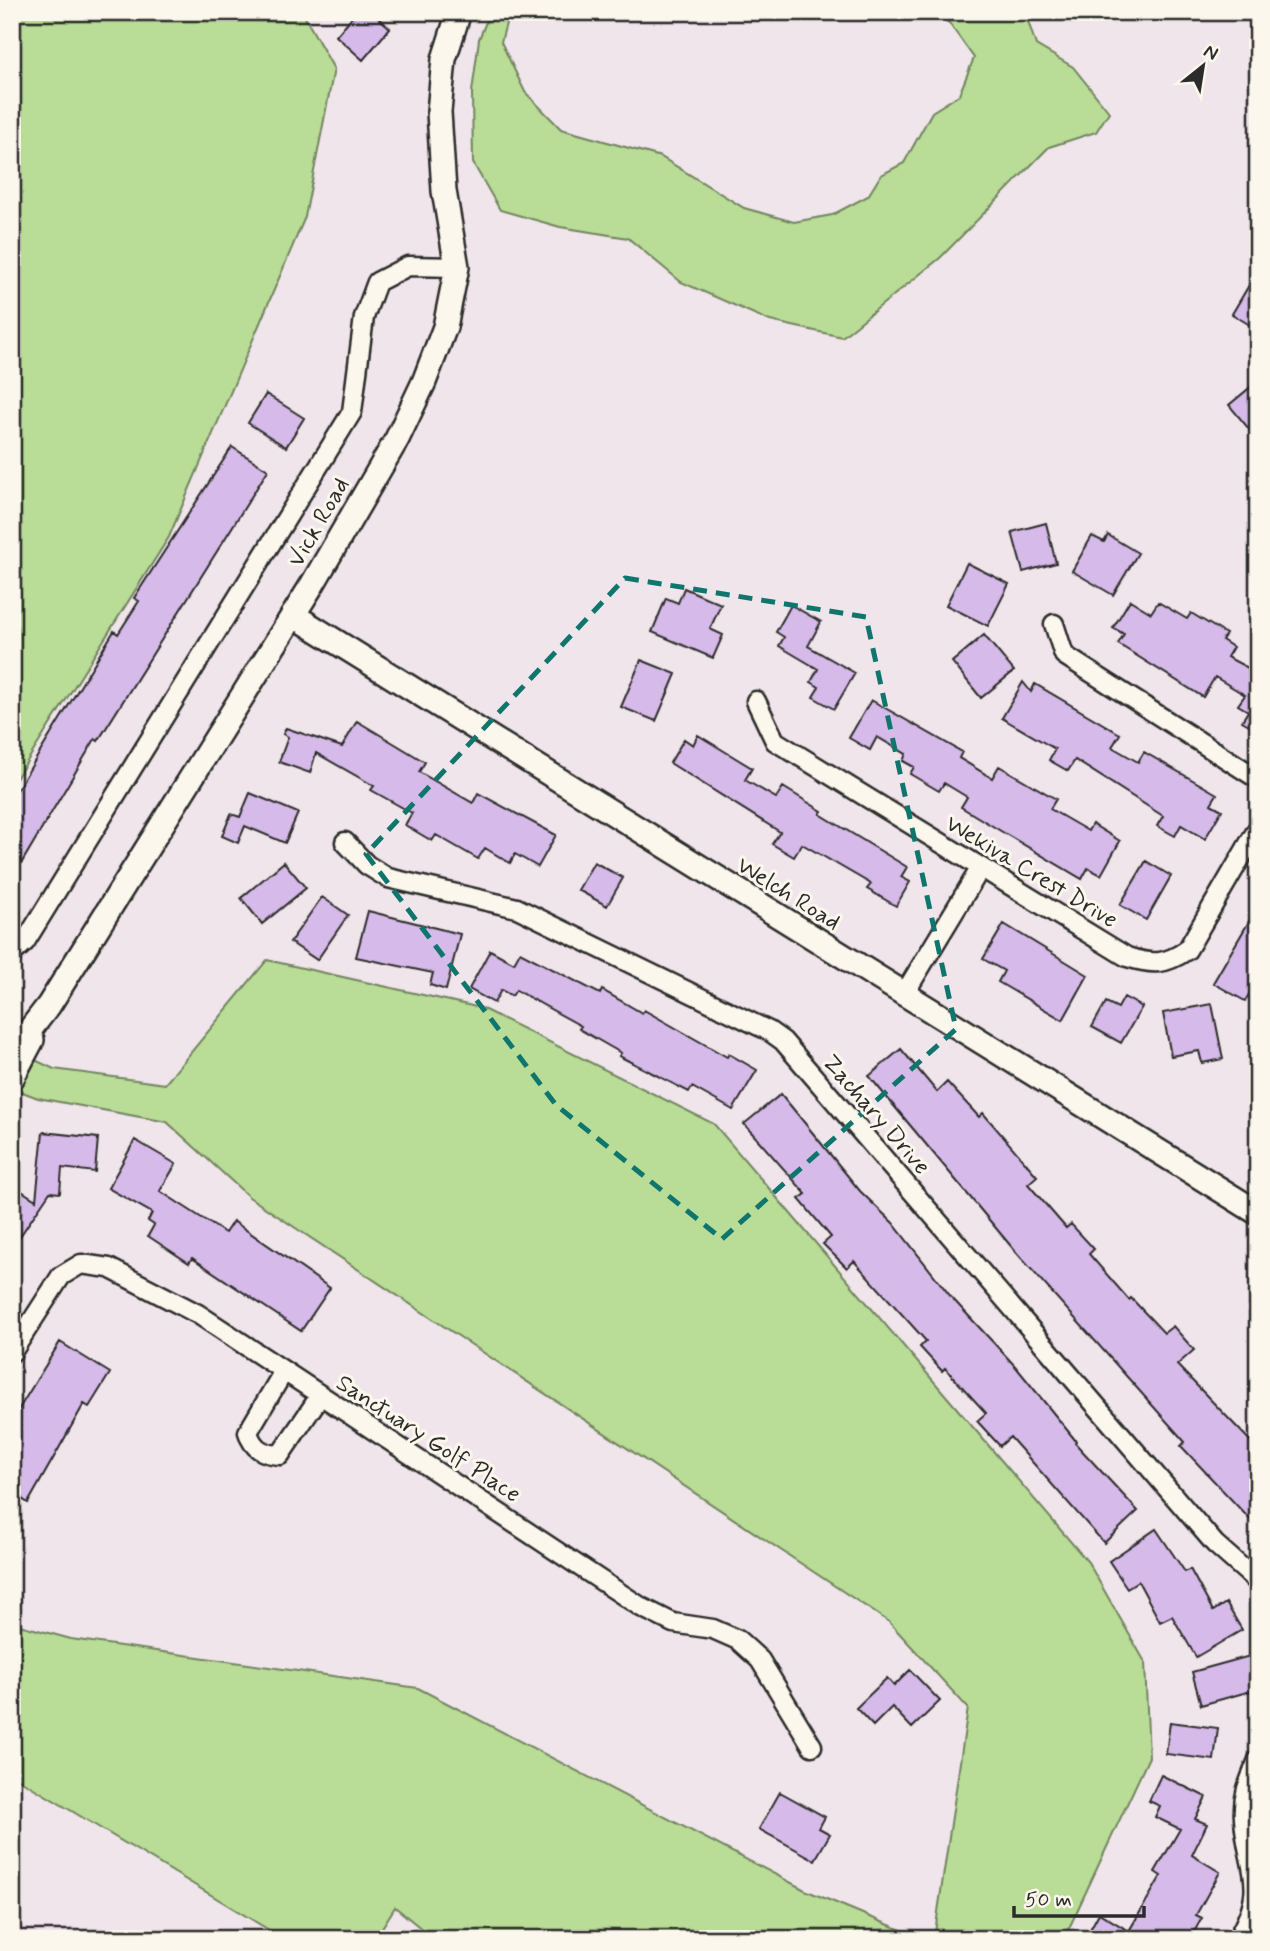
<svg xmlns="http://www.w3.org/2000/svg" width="1270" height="1951" font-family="Mynerve,sans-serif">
	<rect width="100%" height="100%" fill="#f0e5eb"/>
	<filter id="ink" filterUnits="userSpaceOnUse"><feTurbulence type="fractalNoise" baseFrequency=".0143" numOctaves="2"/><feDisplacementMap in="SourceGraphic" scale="14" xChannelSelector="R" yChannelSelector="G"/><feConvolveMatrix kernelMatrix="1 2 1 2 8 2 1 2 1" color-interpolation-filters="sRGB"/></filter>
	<g filter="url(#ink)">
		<path fill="#b9dc96" stroke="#728460" stroke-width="2" d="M 12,12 L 302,12 L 334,69 L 305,217 L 169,537 L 12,785 Z
			M 490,12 L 509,12 L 501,42 L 525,92 L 561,129 L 661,157 L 744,208 L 794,222 L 832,215 L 868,196 L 881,175 L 904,163 L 932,112 L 959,95 L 974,58 L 949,23 L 935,12 L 1025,12 L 1036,45 L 1073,67 L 1109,112 L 1096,132 L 1049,147 L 940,258 L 842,337 L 770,321 L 681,282 L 628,238 L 560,227 L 500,210 L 473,163 L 472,92 L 479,39 Z
			M 267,960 L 481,1008 L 714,1124 L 1088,1562 L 1145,1662 L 1149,1757 L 1064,1939 L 934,1939 L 968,1708 L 889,1622 L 249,1197 L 167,1122 L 38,1098 L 12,1088 L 12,1049 L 54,1069 L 165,1084 Z
			M 12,1623 L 71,1639 L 418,1688 L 805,1890 L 923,1939 L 434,1939 L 395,1907 L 375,1939 L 284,1939 L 12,1775 Z"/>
		<path fill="#d6bae9" stroke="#2b2b2b" stroke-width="2" d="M 356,12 L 372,12 L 390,28 L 363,60 L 336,36 Z
			M 1258,270 L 1258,330 L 1232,314 Z
			M 1258,381 L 1258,440 L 1229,405 Z
			M 266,394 L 304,418 L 286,447 L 248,423 Z
			M 232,447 L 268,470 L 98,741 L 95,739 L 12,879 L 12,798 L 114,631 L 118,634 L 139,601 L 134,598 Z
			M 1046,523 L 1056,563 L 1023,572 L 1012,532 Z
			M 1108,535 L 1138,553 L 1113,595 L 1072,571 L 1092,536 L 1104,542 Z
			M 967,563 L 1009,584 L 988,626 L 946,605 Z
			M 684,588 L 721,604 L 710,629 L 723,635 L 713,658 L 652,632 L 666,598 L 678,603 Z
			M 1130,600 L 1151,613 L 1158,602 L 1187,619 L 1191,613 L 1226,634 L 1222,640 L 1233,647 L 1227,657 L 1258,673 L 1258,730 L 1242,721 L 1248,711 L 1238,705 L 1245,695 L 1215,677 L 1203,697 L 1118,644 L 1124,634 L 1113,628 Z
			M 791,605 L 821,622 L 808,646 L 855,673 L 834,709 L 813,697 L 819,687 L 811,682 L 818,669 L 779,646 L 784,637 L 776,632 Z
			M 984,635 L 1014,671 L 981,698 L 952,662 Z
			M 641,660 L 676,674 L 656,721 L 621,707 Z
			M 1023,682 L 1031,692 L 1035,684 L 1120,734 L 1112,747 L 1138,762 L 1144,752 L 1217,794 L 1211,804 L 1222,810 L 1205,839 L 1181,825 L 1175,836 L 1157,826 L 1163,816 L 1075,760 L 1068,771 L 1049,760 L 1055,749 L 1002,718 Z
			M 871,700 L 962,752 L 959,758 L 992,778 L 999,766 L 1056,799 L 1050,809 L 1088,831 L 1092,824 L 1120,841 L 1101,875 L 1088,868 L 1082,879 L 1004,833 L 961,807 L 967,797 L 944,783 L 939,791 L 910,774 L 914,767 L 903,761 L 906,754 L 877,737 L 870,750 L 849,738 Z
			M 357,721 L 425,762 L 419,772 L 473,803 L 478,793 L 556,835 L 538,867 L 515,854 L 510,863 L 485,848 L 478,859 L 436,835 L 432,841 L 405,825 L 412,813 L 371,790 L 374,786 L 316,753 L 310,773 L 279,762 L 288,737 L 283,734 L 286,728 L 342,747 Z
			M 698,735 L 752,768 L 745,780 L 776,798 L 783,787 L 822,811 L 820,814 L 907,867 L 901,877 L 910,882 L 896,906 L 867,889 L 871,884 L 802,844 L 794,857 L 772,844 L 780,832 L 670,763 L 684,739 L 693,745 Z
			M 250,793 L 298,813 L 285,843 L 245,826 L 238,843 L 222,836 L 231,814 L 240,817 Z
			M 1146,861 L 1171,876 L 1146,920 L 1120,905 Z
			M 284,862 L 306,888 L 262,924 L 241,898 Z
			M 594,862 L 623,878 L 607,906 L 578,890 Z
			M 322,897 L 348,915 L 317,960 L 290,942 Z
			M 1258,906 L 1258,980 L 1245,1001 L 1213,983 Z
			M 368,911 L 460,934 L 446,990 L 430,985 L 433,973 L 356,957 Z
			M 1004,924 L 1088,975 L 1063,1020 L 998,982 L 1004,971 L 983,959 Z
			M 490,950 L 514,963 L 520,952 L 600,994 L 602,990 L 642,1013 L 644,1010 L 727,1057 L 729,1054 L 757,1070 L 733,1110 L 692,1087 L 689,1092 L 619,1056 L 621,1053 L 579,1029 L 581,1026 L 516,990 L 512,996 L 501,990 L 494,1003 L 469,989 Z
			M 1124,997 L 1142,1007 L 1121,1043 L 1092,1027 L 1106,1002 L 1118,1008 Z
			M 1212,1004 L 1223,1059 L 1202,1063 L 1199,1051 L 1171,1056 L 1163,1013 Z
			M 901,1049 L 937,1092 L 947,1082 L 979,1117 L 983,1113 L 1037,1176 L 1028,1184 L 1066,1228 L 1071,1224 L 1094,1249 L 1089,1254 L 1129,1300 L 1131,1298 L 1164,1333 L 1173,1326 L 1194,1350 L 1177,1365 L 1258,1449 L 1258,1528 L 1181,1446 L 1185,1442 L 1015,1251 L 869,1076 Z
			M 781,1094 L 860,1191 L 893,1223 L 952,1298 L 1016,1367 L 1076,1441 L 1075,1443 L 1138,1511 L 1104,1543 L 1010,1437 L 1000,1446 L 977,1421 L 986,1413 L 945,1368 L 942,1371 L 920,1347 L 926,1341 L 854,1261 L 847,1268 L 823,1244 L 831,1237 L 799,1199 L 806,1194 L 744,1124 Z
			M 43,1132 L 98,1138 L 95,1172 L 62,1168 L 60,1193 L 50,1192 L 12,1248 L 12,1185 L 36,1200 Z
			M 135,1140 L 176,1164 L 160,1191 L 225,1233 L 233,1221 L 330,1288 L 301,1331 L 192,1258 L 189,1263 L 148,1236 L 154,1225 L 148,1221 L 152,1213 L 108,1188 Z
			M 60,1342 L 110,1373 L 89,1407 L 84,1404 L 28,1503 L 22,1499 L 12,1516 L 12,1420 Z
			M 1156,1529 L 1185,1572 L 1190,1569 L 1213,1611 L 1226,1603 L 1242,1630 L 1196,1657 L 1172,1616 L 1160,1622 L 1138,1581 L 1127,1588 L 1109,1561 Z
			M 1250,1656 L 1258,1689 L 1201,1705 L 1192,1672 Z
			M 910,1670 L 940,1701 L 912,1728 L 892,1707 L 873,1726 L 856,1708 L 887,1678 L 894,1686 Z
			M 1170,1722 L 1218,1728 L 1214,1760 L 1166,1754 Z
			M 1161,1775 L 1206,1797 L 1195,1819 L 1207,1824 L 1192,1855 L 1220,1872 L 1196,1915 L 1202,1918 L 1190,1939 L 1085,1939 L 1099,1913 L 1129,1931 L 1161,1876 L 1155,1872 L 1180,1829 L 1155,1817 L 1160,1806 L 1149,1801 Z
			M 780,1792 L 825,1817 L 819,1828 L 830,1834 L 815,1860 L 759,1829 Z"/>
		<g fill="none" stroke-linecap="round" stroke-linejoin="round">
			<defs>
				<path id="minor" d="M 1054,624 L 1064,655 L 1258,779
					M 756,701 L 775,741 L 1127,957 C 1153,965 1165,965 1187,950 L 1258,828
					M 345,842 L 367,865 L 388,878 L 517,908 L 769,1031 L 783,1041 L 1215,1544 L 1258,1582
					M 12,954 L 25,942 L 352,412 L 364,317 L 377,282 L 408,266 L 457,267
					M 903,996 L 980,869
					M 12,1352 L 61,1276 L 81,1264 L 109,1268 L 198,1314 L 641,1607 L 673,1623 L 713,1629 L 738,1640 L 760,1660 L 812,1746
					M 284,1371 L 248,1432 C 253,1449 263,1454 280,1455 L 320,1396
					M 1237,1939 C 1270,1883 1247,1871 1244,1818 C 1242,1796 1250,1779 1258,1760"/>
				<path id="tertiary" d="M 293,615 L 1258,1213
					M 12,1053 L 49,1005 L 312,585 L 397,439 L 424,382 L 445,327 L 457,267 L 444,191 L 439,112 L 444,59 L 459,12
					M 12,1078 L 32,1040"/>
			</defs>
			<use href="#minor" stroke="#2b2b2b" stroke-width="23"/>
			<use href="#tertiary" stroke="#2b2b2b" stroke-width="28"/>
			<use href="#minor" stroke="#fbf7ec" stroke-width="18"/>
			<use href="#tertiary" stroke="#fbf7ec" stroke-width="23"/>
		</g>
	</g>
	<path fill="none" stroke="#0f766e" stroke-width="5" stroke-dasharray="14 9" stroke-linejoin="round" d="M 625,578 L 866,617 L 956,1029 L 722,1239 L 556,1105 L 366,854 Z"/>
	<g text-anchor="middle" stroke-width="6" stroke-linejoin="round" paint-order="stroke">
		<g font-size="24" fill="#2b2b2b" stroke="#fbf7ec">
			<text transform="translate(318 522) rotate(-60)" y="8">Vick Road</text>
			<text transform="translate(1032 871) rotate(31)" y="8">Wekiva Crest Drive</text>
			<text transform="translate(789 893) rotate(32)" y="8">Welch Road</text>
			<text transform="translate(877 1114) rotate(49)" y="8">Zachary Drive</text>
			<text transform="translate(429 1438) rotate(33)" y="8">Sanctuary Golf Place</text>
		</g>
	</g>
	<rect width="1270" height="1951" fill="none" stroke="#fbf7ec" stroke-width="42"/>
	<rect x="21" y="21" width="1228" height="1909" fill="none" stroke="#2b2b2b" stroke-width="2.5" filter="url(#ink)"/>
	<g transform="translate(1203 66) rotate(30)" stroke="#fbf7ec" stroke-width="5" paint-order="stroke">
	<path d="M0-5L12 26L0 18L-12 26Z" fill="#2b2b2b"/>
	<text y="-10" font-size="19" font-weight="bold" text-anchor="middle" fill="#2b2b2b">N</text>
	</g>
	<path d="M1014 1906v10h130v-10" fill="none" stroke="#2b2b2b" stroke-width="3.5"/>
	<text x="1025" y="1906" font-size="21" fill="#2b2b2b" stroke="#fbf7ec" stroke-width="5" paint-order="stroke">50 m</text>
</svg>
